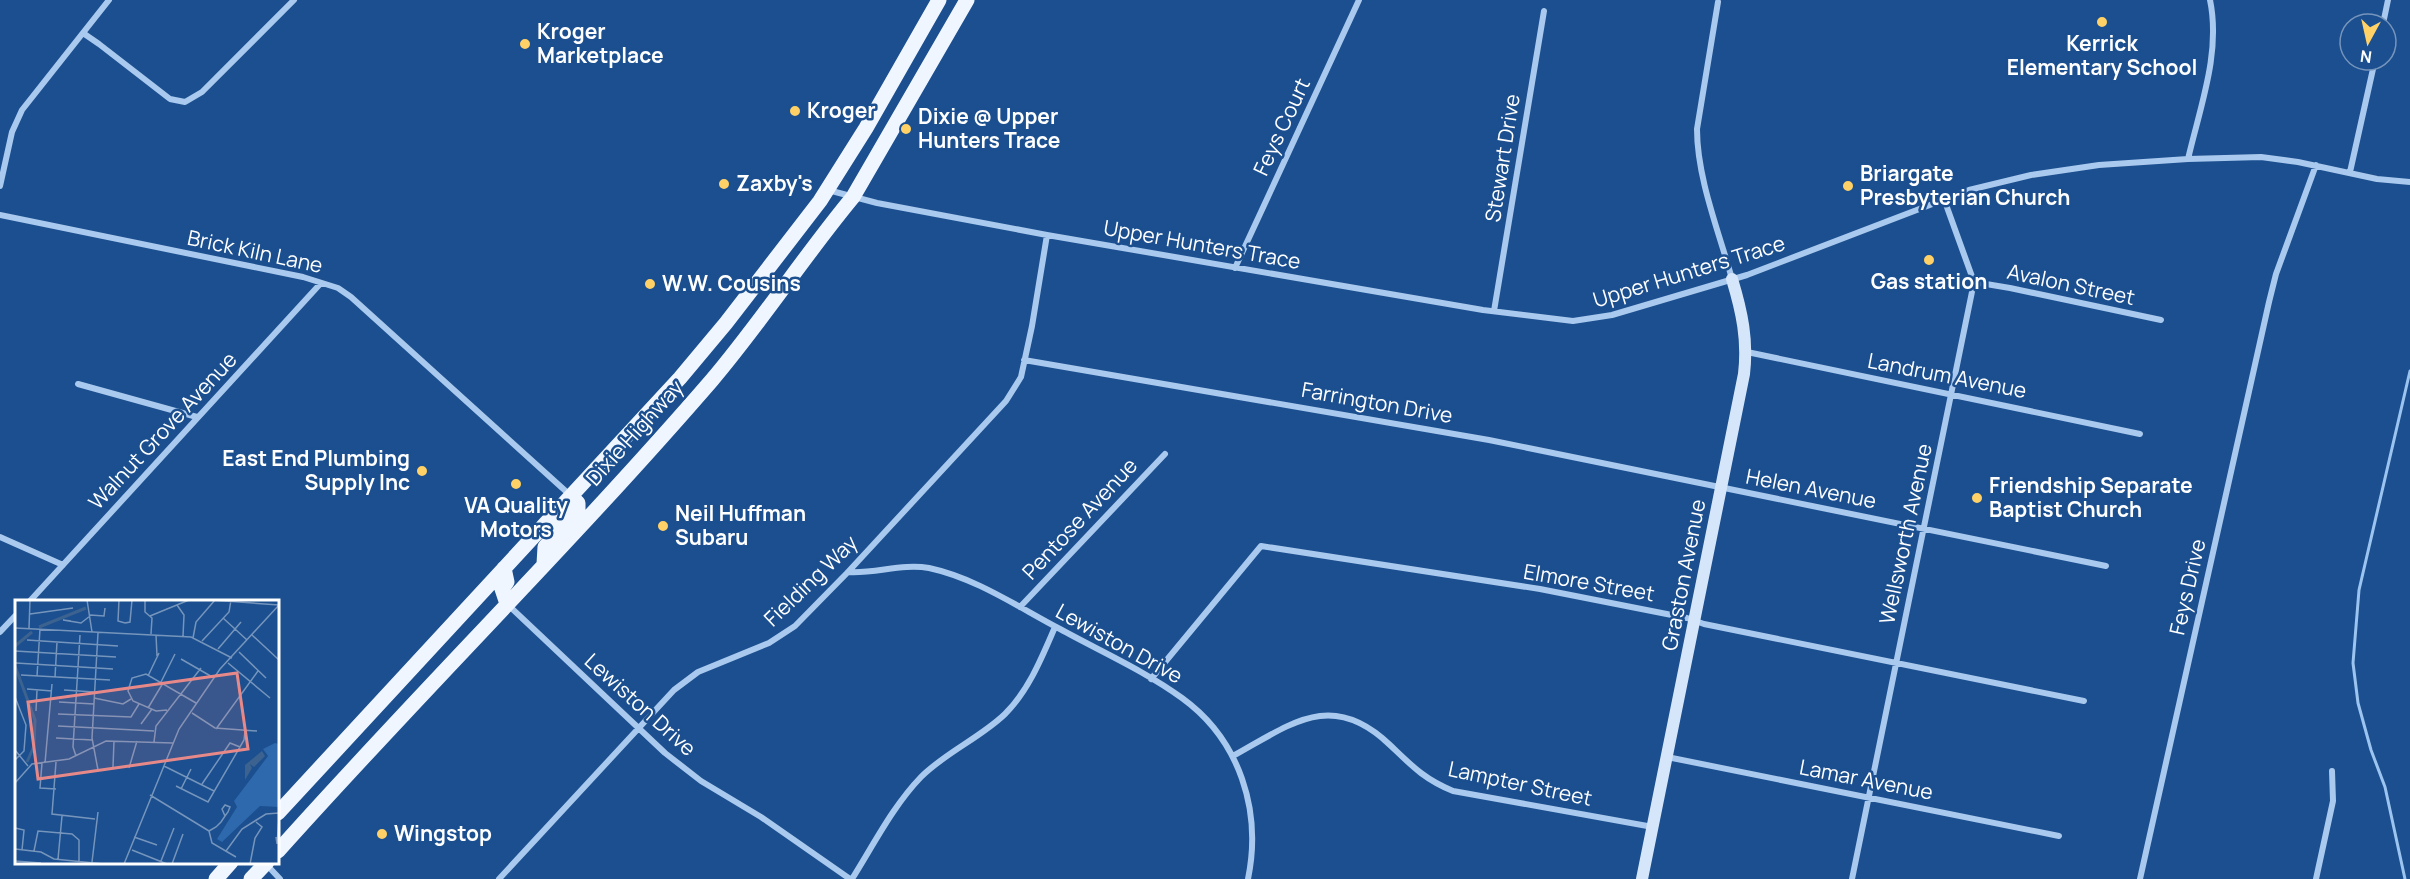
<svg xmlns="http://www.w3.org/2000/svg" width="2410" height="879" font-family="Manrope,sans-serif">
	<rect width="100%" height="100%" fill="#1b4f8f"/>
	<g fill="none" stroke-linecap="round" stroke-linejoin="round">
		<path stroke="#9cc4f0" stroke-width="3" d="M 2405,879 L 2385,787 L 2371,750 L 2358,703 L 2353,663 L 2359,590 L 2410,371"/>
		<path stroke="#a9c9ee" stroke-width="6" d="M 1718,2 L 1697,129 C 1697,178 1719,232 1732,279
			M 2383,24 L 2388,0
			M 83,33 L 99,44 L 170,99 L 185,102 L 202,92 L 294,0
			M 2188,159 C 2200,107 2221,53 2210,0
			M 2350,172 L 2375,60
			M 0,186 L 12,132 L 22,110 L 109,0
			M 828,190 L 877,203 L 1047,235 L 1483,310 L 1573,321 L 1612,315 L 1747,275 L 1969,190 L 2031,175 L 2099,165 L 2188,159 L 2261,157 L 2298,162 L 2377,179 L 2410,182
			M 0,215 L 303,277 L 338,288 L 351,297 L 570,495
			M 1235,268 L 1359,0
			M 1974,282 L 2010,288 L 2161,320
			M 1494,311 L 1544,11
			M 1747,352 L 2140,434
			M 1024,360 L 1489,440 L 2106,566
			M 78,384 L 197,417
			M 0,537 L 63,565
			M 848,572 C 875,574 902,563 929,568 C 976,578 1018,607 1060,629 C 1100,651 1145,671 1182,698 C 1240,740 1262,811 1248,879
			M 29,602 L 321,283
			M 507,604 L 665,753 L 701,781 L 761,817 L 850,879
			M 1020,607 L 1165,454
			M 0,632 L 16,615
			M 1151,679 L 1261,546 L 1540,589 L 1687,618 L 1704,624 L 2084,701
			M 1233,756 C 1291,724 1332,689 1390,745 C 1412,766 1424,779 1453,791 L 1653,827
			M 1667,757 L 2059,836
			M 266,864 L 280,879
			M 499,879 L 674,690 L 698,672 L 769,643 L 795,626 L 848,572 L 1006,401 L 1021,377 L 1032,326 L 1047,235
			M 852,879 C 874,844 893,806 921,777 C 946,752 980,738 1005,714 C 1029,690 1042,657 1055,627
			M 1852,879 L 1974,282 L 1944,199
			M 2140,879 L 2269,302 L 2276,274 L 2316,165
			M 2316,879 L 2333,801 L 2332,771"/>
		<path stroke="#d6e6fa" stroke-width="12" d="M 1642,879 L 1744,374 C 1748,340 1742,312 1732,279"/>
		<path stroke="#f0f6ff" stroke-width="15" d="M 544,564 L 545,547 L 578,509 L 578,503 L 571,496
			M 504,568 L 507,582 L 502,589 L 507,604
			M 278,813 L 680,378 L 726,323 L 820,201 L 866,128 L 939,0
			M 278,851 C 420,692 572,542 712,380 C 762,321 804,256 853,197 L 967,0
			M 216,879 L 231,862
			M 251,879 L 267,862"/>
	</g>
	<g fill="#ffd166" stroke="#1b4f8f" stroke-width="2">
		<circle cx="2102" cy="22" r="6"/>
		<circle cx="525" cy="44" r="6"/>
		<circle cx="795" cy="111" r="6"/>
		<circle cx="906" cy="129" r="6"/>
		<circle cx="724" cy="184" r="6"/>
		<circle cx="1848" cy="186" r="6"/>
		<circle cx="1929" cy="260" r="6"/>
		<circle cx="650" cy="284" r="6"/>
		<circle cx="422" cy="471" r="6"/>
		<circle cx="516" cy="484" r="6"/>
		<circle cx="1977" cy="498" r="6"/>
		<circle cx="663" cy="526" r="6"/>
		<circle cx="382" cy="834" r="6"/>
	</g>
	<g text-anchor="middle" stroke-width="5" stroke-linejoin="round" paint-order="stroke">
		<g font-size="21" font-weight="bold" fill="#fff" stroke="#1b4f8f" text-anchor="start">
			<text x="537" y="39">Kroger<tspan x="537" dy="24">Marketplace</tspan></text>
			<text x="2102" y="51" text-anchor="middle">Kerrick<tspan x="2102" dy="24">Elementary School</tspan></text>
			<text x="807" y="118">Kroger</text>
			<text x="918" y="124">Dixie @ Upper<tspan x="918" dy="24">Hunters Trace</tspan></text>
			<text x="1860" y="181">Briargate<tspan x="1860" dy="24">Presbyterian Church</tspan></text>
			<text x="736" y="191">Zaxby's</text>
			<text x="1929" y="289" text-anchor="middle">Gas station</text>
			<text x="662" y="291">W.W. Cousins</text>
			<text x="410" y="466" text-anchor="end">East End Plumbing<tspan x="410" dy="24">Supply Inc</tspan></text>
			<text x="1989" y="493">Friendship Separate<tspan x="1989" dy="24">Baptist Church</tspan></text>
			<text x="516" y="513" text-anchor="middle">VA Quality<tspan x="516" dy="24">Motors</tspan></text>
			<text x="675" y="521">Neil Huffman<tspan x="675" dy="24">Subaru</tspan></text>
			<text x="394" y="841">Wingstop</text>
		</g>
		<g font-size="21" fill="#fff" stroke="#1b4f8f">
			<text transform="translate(1282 127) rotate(-65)" y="7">Feys Court</text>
			<text transform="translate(1503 158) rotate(-81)" y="7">Stewart Drive</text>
			<text transform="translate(1202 245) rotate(10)" y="7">Upper Hunters Trace</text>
			<text transform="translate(255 252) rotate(12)" y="7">Brick Kiln Lane</text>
			<text transform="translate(1689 272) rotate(-17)" y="7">Upper Hunters Trace</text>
			<text transform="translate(2071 285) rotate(12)" y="7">Avalon Street</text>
			<text transform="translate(1947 376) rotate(11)" y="7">Landrum Avenue</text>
			<text transform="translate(1377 403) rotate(10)" y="7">Farrington Drive</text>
			<text transform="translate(163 431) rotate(-47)" y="7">Walnut Grove Avenue</text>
			<text transform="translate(635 433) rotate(-48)" y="7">Dixie Highway</text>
			<text transform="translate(1811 489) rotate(11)" y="7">Helen Avenue</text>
			<text transform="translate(1080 519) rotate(-47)" y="7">Pentose Avenue</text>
			<text transform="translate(1906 534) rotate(-78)" y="7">Wellsworth Avenue</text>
			<text transform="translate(1684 575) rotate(-79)" y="7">Graston Avenue</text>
			<text transform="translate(811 581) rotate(-44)" y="7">Fielding Way</text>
			<text transform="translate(1589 583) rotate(10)" y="7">Elmore Street</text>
			<text transform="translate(2188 587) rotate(-77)" y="7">Feys Drive</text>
			<text transform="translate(1119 644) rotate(29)" y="7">Lewiston Drive</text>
			<text transform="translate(640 705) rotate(42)" y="7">Lewiston Drive</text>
			<text transform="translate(1866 780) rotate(11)" y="7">Lamar Avenue</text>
			<text transform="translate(1520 784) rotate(12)" y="7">Lampter Street</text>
		</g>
	</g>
	<g transform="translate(15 600)">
		<rect width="264" height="264" fill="#1b4f8f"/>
		<path d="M 260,143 L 264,144 L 264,207 L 245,206 L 207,242 L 202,239 L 222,207 L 219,201 L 253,156 L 248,149 Z" fill="#2e69ad"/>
		<path d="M 247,151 L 250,156 L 239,167 L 235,164 L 237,168 L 230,180 L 230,165 Z" fill="#3c6290"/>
		<path fill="none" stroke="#3c6290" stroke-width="3" d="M 24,27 L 71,8M 0,46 L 17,32M 0,66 L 20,120 L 19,146 L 12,162"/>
		<path fill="none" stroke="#7695bc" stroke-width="1.5" d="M 72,0 L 77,32M 104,0 L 103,21 L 110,23M 130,0 L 130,12 L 137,18 L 136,34M 197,0 L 264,5M 162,5 L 169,15 L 168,36M 15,14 L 58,8M 75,15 L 89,16 L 90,8M 135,16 L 174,0M 208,18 L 232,40M 56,21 L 48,20 L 66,23 L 75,16M 110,23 L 115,22 L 117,0M 0,28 L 176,37 L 217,58M 14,28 L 15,0M 83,33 L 77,138 L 83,170M 141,35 L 142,56M 237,35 L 264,60M 178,38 L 181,22 L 200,0M 12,40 L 103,46M 187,41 L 214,12 L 216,0M 203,49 L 226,22M 0,51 L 101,57M 224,52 L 251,78M 166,59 L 199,78M 1,63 L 98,69M 213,63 L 255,98M 6,75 L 95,80M 22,76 L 25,29M 133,76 L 144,53M 40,77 L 42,42M 146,82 L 160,54M 12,89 L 37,91M 49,90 L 79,92M 0,97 L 11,125 L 9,151 L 0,160M 79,98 L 108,104 L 116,99M 44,102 L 79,104M 133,108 L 148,83M 152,110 L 141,111 L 118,101 L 113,91 L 117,78 L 131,74 L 181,103M 21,111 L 22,90M 177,113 L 200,128 L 242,131M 43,114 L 116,117 L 124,104M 126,124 L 137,109M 43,126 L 139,131M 201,129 L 243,71M 41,138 L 77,140M 139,142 L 141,126 L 186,68M 0,150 L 13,166M 61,156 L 58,147 L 65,35M 41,162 L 37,214 L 80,219M 27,163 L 25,188 L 41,189M 30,163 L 37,84M 149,166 L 199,191M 98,167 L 99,141M 114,168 L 122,141M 0,183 L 17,164 L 54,159 L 91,141 L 158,143M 187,184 L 215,143 L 225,147M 161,186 L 193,202 L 229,140 L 230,131M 166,189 L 176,169M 135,195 L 194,231M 0,228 L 9,230 L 7,250M 194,231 L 201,227 L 206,222 L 210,216 L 213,212 L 215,207 L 210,205 L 207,209 L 210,216M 194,231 L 197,243 L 221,257M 119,237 L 142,245M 261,237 L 262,244 L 264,218M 0,249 L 26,252 L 39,259 L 89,264M 117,250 L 152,264M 19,251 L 23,231 L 57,234 L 64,240 L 64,261M 211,251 L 227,229 L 251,214 L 264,213M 43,259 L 47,216M 0,261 L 26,263M 146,261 L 159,228M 77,262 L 83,212M 109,264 L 164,129 L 205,69 L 264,5M 157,264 L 168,234M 235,264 L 240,238 L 247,227 L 241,222"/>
		<path fill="#e88989" fill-opacity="0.15" stroke="#e88989" stroke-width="3" d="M 222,73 L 233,149 L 23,179 L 13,102 Z"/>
		<rect width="264" height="264" fill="none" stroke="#fff" stroke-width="3"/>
	</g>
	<g transform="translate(2368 42) rotate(188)"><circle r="28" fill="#1b4f8f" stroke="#7695bc" stroke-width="1.5"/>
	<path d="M0-4.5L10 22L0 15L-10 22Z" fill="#ffd166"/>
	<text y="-9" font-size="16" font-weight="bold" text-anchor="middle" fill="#ffffff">N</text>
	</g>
</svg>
